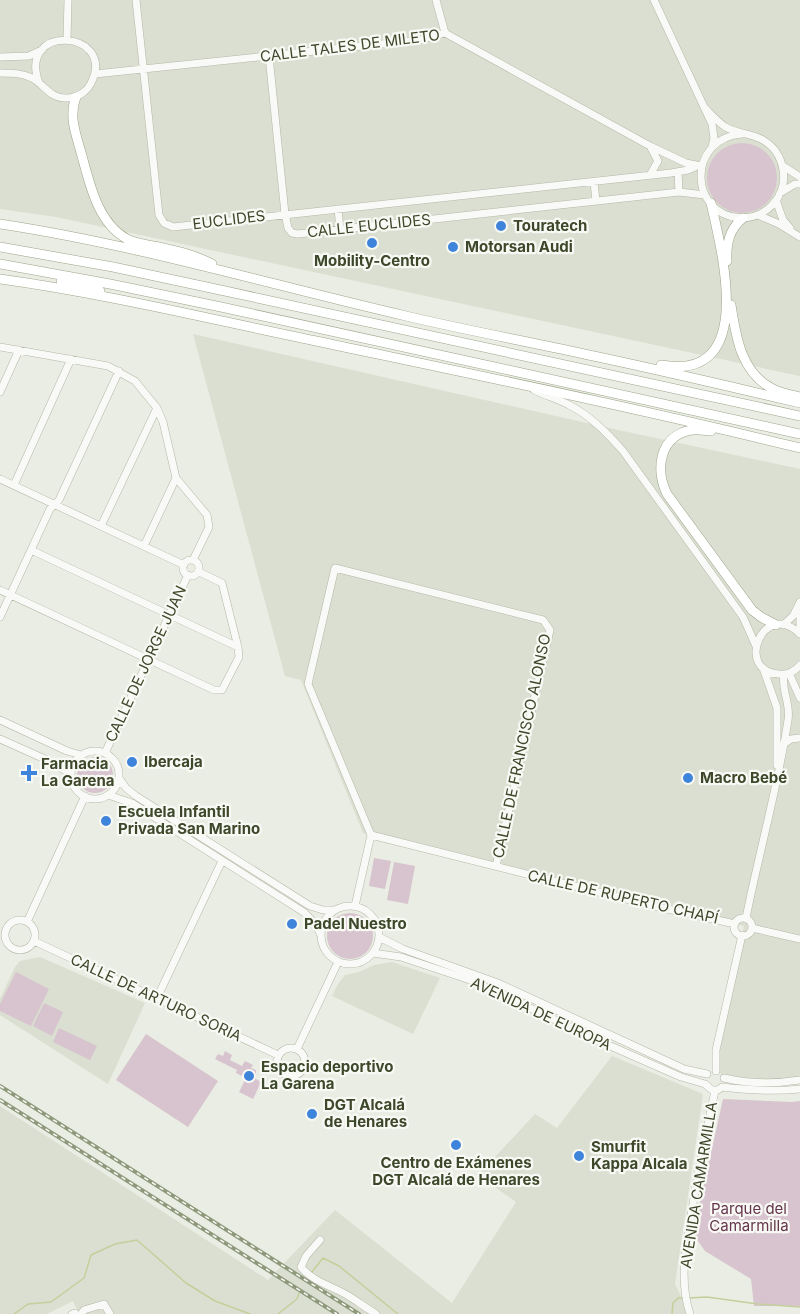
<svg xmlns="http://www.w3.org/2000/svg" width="800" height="1314" font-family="Inter,sans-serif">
	<rect width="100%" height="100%" fill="#eaede3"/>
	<path fill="#dadfd1" d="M 0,0 L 800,0 L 800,376 L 56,217 L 0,209 Z
		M 193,334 L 609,428 L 800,469 L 800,1080 L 754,1082 L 723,1075 L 716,1071 L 744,926 L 658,907 L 363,833 L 301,680 L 285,676 Z
		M 40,957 L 145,1003 L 108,1084 L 0,1015 L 0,999 L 15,967 L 20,961 Z
		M 392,962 L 440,978 L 413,1034 L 332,996 L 338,984 L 345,975 L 359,972 L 374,965 Z
		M 612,1056 L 703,1094 L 675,1284 L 690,1314 L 79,1314 L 73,1301 L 47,1314 L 0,1314 L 0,1106 L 268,1280 L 335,1210 L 452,1303 L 516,1202 L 478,1175 L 535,1114 L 557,1128 Z"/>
	<path fill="#d7c4ce" d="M707 178a35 35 0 1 1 70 0a35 35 0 1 1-70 0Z
		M77 775a18 18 0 1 1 36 0a18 18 0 1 1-36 0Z
		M 374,858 L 391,861 L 385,889 L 369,886 Z
		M 394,862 L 415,866 L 408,904 L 387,900 Z
		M327 936a23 23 0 1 1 46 0a23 23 0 1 1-46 0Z
		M 16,972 L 49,989 L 31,1026 L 0,1011 L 0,1004 Z
		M 44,1003 L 63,1012 L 52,1036 L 33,1026 Z
		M 59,1028 L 97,1046 L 90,1060 L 53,1042 Z
		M 146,1034 L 218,1081 L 188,1127 L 116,1080 Z
		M 225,1051 L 232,1055 L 230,1060 L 242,1066 L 245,1061 L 253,1065 L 251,1068 L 256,1070 L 256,1079 L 261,1082 L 253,1099 L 239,1092 L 246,1078 L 236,1073 L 237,1070 L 215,1059 L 218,1054 L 223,1056 Z
		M 723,1099 L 792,1102 L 800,1101 L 800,1306 L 754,1306 L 751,1279 L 705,1251 L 693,1234 Z"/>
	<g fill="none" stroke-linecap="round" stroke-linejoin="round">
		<path stroke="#c4cf9c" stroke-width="1.5" d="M 311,1273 L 323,1258 L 339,1266 L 398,1314
			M 688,1298 L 707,1297 L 758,1304 L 800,1307
			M 14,1314 L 28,1304 L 51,1302 L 84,1278 L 91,1255 L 115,1244 L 137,1240 L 186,1283 L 215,1301 L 250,1314
			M 278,1314 L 297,1299 L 299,1293
			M 672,1314 L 673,1303 L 678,1298 L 683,1298"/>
		<defs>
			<path id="minor" d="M 136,0 L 159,215 L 164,223 L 173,227 L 671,173 L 688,170 L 702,164
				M 436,0 L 445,33
				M 654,0 L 712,124 L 714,138 L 712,147
				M 67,39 L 68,0
				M 269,56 L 285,214 L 288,228 L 292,233 L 298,234 L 679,192 L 705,195
				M 0,57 L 29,56 L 42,50
				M 0,73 C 11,73 22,73 32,78 C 45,85 50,99 67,98 C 78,98 88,91 92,81 C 115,30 17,23 39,83
				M 95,74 L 420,40 L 445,33 L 650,146 L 686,163 L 696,165
				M 704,107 C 711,114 717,121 724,126 C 736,134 751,133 763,140 C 785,153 791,185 773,204 C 765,213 753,218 741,218 C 688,215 687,138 742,134
				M 783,166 L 800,177
				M 678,172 L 679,192
				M 650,175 L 658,161 L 650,146
				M 594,182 L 596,201
				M 780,193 L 795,184 L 800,184
				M 776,200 L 783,220 L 790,228
				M 338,209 L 340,229
				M 758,215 L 779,224 L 800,237
				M 0,347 L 108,366 L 135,381 L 157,408 L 163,422 L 176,478 L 207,515 L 209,527 L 193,560
				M 534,390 C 546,396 558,399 569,405 C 591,416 607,433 623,451 L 743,617 L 756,646
				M 0,392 L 19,350
				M 0,479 L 184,565
				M 14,485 L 71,359
				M 101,526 L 157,408
				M 144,546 L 176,478
				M 31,550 L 238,647
				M183 568a8 8 0 1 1 16 0a8 8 0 1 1-16 0Z
				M 0,590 L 214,690 L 222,690 L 239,657 L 238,647 L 222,583 L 199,572
				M 0,617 L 50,509 L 59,500 L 119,371
				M 783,625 L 793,616 L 800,602
				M 800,634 C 763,598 734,672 779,674 C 788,675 795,671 800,665
				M 800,634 L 800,614
				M 763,668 L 777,708 L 777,765
				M 789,673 L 800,698
				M 0,720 L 67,751 L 81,755
				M 0,739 L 47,760 L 71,774
				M 784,744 L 791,739 L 800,738
				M71 775a24 24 0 1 1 48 0a24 24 0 1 1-48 0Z
				M 105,753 L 188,575
				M 119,778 L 126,788 L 136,796 L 310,906 L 323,910 L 335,910
				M 108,795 L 132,803 L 305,913 L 315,924 L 321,935
				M 371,835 L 658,907 L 735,924
				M 355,906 L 371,835 L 308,684 L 335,568 L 543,620 L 550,630 L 496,866
				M321 935a29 29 0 1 1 58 0a29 29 0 1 1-58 0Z
				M 746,918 C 759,852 778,787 788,720 C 791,704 781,690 784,675
				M734 927a9 9 0 1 1 18 0a9 9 0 1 1-18 0Z
				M5 935a15 15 0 1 1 30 0a15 15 0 1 1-30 0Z
				M 27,922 L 85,796
				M 752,928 L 800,939
				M 379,937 L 403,949 L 498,983 L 684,1069 L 707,1074
				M 34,941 L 278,1055
				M 373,953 L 401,957 L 473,981 L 606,1044 L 681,1077 L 705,1084 L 712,1090 L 718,1090 L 722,1087 C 748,1090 774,1092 800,1089
				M 157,998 L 222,861
				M277 1062a14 14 0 1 1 28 0a14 14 0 1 1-28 0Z
				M 297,1049 L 338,962
				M 716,1071 L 716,1050 L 742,935
				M 724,1078 C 749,1084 775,1084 800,1080
				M 320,1240 L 306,1256 L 301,1267 C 312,1281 331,1286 347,1295 C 357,1301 366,1308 376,1314
				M 72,1314 L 75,1313
				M 81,1314 L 84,1310 L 104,1304 L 110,1314
				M 690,1314 C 678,1278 687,1241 693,1204 C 699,1166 707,1128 715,1091"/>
			<path id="highway" d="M 76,97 C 68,117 77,137 82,156 C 90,185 98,223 127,239 C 137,244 149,245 159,247 C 177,251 195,255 212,264
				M 0,224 C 138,245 271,285 406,316 C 465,330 525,341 584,354 C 656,369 728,386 800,403
				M 0,247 L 113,267 L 225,291 L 800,416
				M 727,261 C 726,244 729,229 743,218
				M 0,264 L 110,284 L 221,307 L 800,434
				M 0,279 C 108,294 214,320 321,342 C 481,376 641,409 800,448
				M 61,281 L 100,291
				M 731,305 C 736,337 741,373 773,389 C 781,393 791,395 800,397
				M 661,365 C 756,382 723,256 711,203
				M 711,431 C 705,431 698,429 692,430 C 659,435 655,470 667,494 L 752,610 L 761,617 L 776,625"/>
		</defs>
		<use href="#minor" stroke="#b3b8a7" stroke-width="8"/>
		<use href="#highway" stroke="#9ca589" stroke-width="10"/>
		<use href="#minor" stroke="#f9faf7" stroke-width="7"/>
		<use href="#highway" stroke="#fff" stroke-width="9"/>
		<defs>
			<path id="rail" d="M 0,1086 L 359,1314
				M 0,1100 L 337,1314"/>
		</defs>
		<use href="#rail" stroke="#8e987b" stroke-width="4"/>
		<use href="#rail" stroke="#f8f9f4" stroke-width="1.5" stroke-dasharray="4.5" stroke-linecap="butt"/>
	</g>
	<g fill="#3f84db" stroke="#f8f9f4" stroke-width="2">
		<circle cx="501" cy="226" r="6"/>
		<circle cx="372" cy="243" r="6"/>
		<circle cx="453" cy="247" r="6"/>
		<circle cx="132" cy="762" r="6"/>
		<path d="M26 764h6v6h6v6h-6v6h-6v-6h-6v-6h6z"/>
		<circle cx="688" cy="778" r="6"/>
		<circle cx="106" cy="821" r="6"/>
		<circle cx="292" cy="924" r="6"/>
		<circle cx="249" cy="1076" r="6"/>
		<circle cx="312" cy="1114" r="6"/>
		<circle cx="456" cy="1145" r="6"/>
		<circle cx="579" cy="1156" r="6"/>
	</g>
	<g text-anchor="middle" stroke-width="4.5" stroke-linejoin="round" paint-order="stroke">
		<g font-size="15" fill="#3d4729" stroke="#f8f9f4">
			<text transform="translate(350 46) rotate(-7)" y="5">CALLE TALES DE MILETO</text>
			<text transform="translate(229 220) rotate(-7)" y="5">EUCLIDES</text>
			<text transform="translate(369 226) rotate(-6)" y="5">CALLE EUCLIDES</text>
			<text transform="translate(146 664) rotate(-65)" y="5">CALLE DE JORGE JUAN</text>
			<text transform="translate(522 746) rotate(-78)" y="5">CALLE DE FRANCISCO ALONSO</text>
			<text transform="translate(623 897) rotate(13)" y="5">CALLE DE RUPERTO CHAPÍ</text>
			<text transform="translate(156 998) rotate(25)" y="5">CALLE DE ARTURO SORIA</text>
			<text transform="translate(541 1014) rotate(25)" y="5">AVENIDA DE EUROPA</text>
			<text transform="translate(699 1185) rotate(-81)" y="5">AVENIDA CAMARMILLA</text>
		</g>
		<g font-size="15" font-weight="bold" fill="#3d4729" stroke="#f8f9f4" text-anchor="start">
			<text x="513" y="231">Touratech</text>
			<text x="465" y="252">Motorsan Audi</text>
			<text x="372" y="266" text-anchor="middle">Mobility-Centro</text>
			<text x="144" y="767">Ibercaja</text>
			<text x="41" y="769">Farmacia<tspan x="41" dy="17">La Garena</tspan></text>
			<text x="700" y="783">Macro Bebé</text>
			<text x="118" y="817">Escuela Infantil<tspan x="118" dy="17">Privada San Marino</tspan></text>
			<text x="304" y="929">Padel Nuestro</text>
			<text x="261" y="1072">Espacio deportivo<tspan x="261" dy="17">La Garena</tspan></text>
			<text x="324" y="1110">DGT Alcalá<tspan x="324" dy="17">de Henares</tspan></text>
			<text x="591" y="1152">Smurfit<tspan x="591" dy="17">Kappa Alcala</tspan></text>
			<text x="456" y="1168" text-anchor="middle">Centro de Exámenes<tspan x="456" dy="17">DGT Alcalá de Henares</tspan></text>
		</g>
		<g font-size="15" fill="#64354c" stroke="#f8f9f4">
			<text x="749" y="1214">Parque del<tspan x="749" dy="17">Camarmilla</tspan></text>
		</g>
	</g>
</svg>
